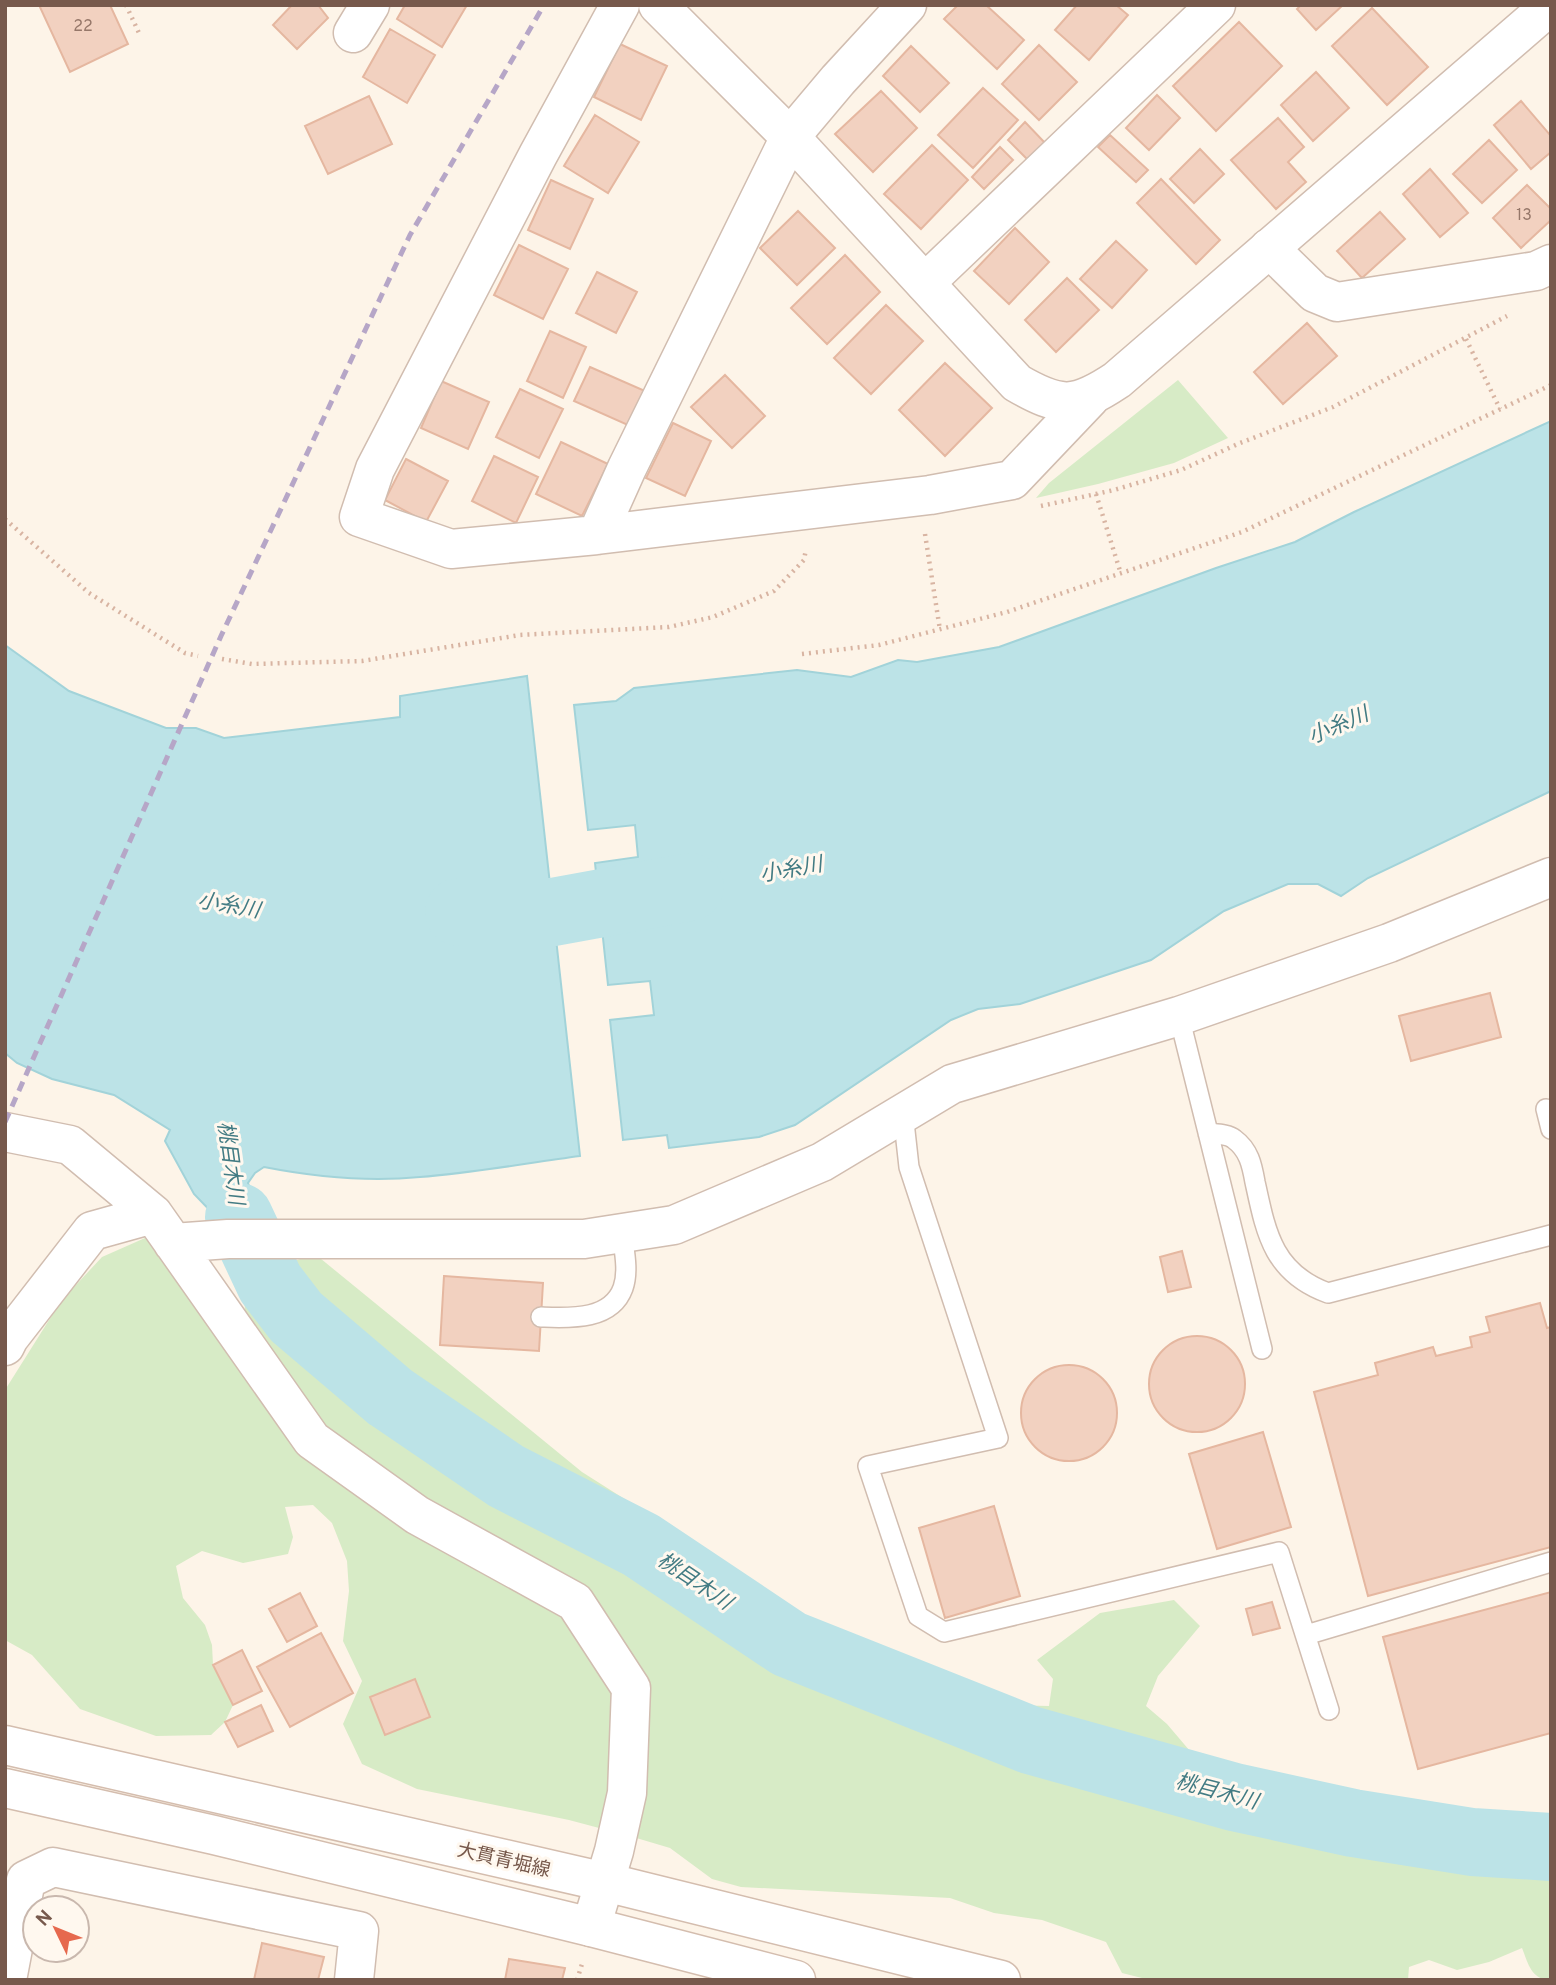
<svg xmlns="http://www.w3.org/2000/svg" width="1556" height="1985" font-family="Overpass,'Noto Sans JP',sans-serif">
	<rect width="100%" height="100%" fill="#fdf4e8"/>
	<path fill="#d7ebc6" d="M 1178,380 L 1228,438 L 1174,463 L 1098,484 L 1036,498 L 1049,483 Z
		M 145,1238 L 177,1272 L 245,1316 L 244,1278 L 315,1254 L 582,1472 L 705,1550 L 794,1616 L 864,1652 L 999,1705 L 1049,1706 L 1053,1679 L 1037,1660 L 1100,1613 L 1174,1600 L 1200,1626 L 1158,1676 L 1146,1706 L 1167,1724 L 1201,1764 L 1296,1796 L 1325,1829 L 1380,1846 L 1493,1848 L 1536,1827 L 1551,1826 L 1551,1980 C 1531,1980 1528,1963 1522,1948 L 1489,1962 L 1457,1970 L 1429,1960 L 1409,1967 L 1408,1980 L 1150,1980 L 1122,1973 L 1106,1942 L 1042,1920 L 994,1913 L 950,1898 L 741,1887 L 712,1879 L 670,1848 L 633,1837 L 569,1820 L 417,1789 L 362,1764 L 343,1724 L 362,1681 L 343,1641 L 349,1591 L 347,1561 L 332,1523 L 313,1505 L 285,1507 L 293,1537 L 288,1554 L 243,1563 L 202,1551 L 176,1566 L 183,1598 L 205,1625 L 212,1645 L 213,1665 L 233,1705 L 225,1722 L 211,1735 L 156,1736 L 80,1709 L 32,1655 L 5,1640 L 5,1390 L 61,1301 L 102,1257 Z"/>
	<path fill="#bce3e7" stroke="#a2d3d9" stroke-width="2" d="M 1551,421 L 1551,791 L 1368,878 L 1341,896 L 1318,884 L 1288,884 L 1224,911 L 1151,960 L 1020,1004 L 978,1009 L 951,1020 L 795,1125 L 759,1137 L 669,1148 L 667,1135 L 623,1140 L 610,1020 L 654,1015 L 650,981 L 608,985 L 595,863 L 638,857 L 635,825 L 588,830 L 574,705 L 616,701 L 634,688 L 797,670 L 851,677 L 898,660 L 917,662 L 999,647 L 1216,568 L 1295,542 L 1354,512 Z
		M 5,645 L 69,691 L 166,728 L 196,728 L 224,738 L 400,717 L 400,696 L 527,676 L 580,1156 C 527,1163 473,1173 420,1177 C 368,1182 315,1177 264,1167 L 255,1173 L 248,1183 L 254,1199 L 269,1225 L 222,1223 L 194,1194 L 165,1141 L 170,1130 L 114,1095 L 52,1079 L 17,1063 L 5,1053 Z
		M 285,1253 L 278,1267 L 283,1299 L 271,1295 L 260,1298 L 239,1254 Z"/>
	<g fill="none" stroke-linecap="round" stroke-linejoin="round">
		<path stroke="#bce3e7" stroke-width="68" d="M 459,912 L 553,912 L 690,887
			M 239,1217 L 270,1283 L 296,1317 L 390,1397 L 506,1476 L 641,1545 L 789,1644 L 1030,1740 L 1234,1797 L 1353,1823 L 1472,1842 L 1551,1847"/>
	</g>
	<path fill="#f2d1c0" stroke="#e5b7a0" stroke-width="2" d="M 39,5 L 110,5 L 128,44 L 70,72 Z
		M 292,5 L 318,5 L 328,18 L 297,49 L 273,25 Z
		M 405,5 L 467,5 L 442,47 L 397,19 Z
		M 958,5 L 986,5 L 1024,40 L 997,69 L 944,19 Z
		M 1077,5 L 1116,5 L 1128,15 L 1089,60 L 1055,30 Z
		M 1301,5 L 1343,5 L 1316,30 L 1297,9 Z
		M 1372,8 L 1428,67 L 1387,105 L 1332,46 Z
		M 1239,22 L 1282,66 L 1216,131 L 1173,86 Z
		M 390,29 L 435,55 L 407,103 L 363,77 Z
		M 620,44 L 667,66 L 641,120 L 594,97 Z
		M 1039,45 L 1077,82 L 1039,120 L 1002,84 Z
		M 911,46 L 949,83 L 920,112 L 883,76 Z
		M 1316,72 L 1349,108 L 1313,141 L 1281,105 Z
		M 983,88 L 1018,120 L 973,168 L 938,135 Z
		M 881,91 L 917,128 L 873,172 L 835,134 Z
		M 1157,95 L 1180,118 L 1149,150 L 1126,128 Z
		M 369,96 L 392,144 L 328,174 L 305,126 Z
		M 1521,101 L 1551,136 L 1551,152 L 1531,169 L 1494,125 Z
		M 595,115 L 639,142 L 608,193 L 564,166 Z
		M 1278,118 L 1304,147 L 1288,162 L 1306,182 L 1276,209 L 1231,160 Z
		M 1025,122 L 1046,144 L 1029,161 L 1008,140 Z
		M 1110,135 L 1148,170 L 1136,182 L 1098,147 Z
		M 1489,140 L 1517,170 L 1482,203 L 1453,174 Z
		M 932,145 L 968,180 L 921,229 L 884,194 Z
		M 1000,147 L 1013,160 L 984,189 L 972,177 Z
		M 1200,149 L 1224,174 L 1194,203 L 1170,179 Z
		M 1430,169 L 1468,213 L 1440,237 L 1403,194 Z
		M 1161,179 L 1220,240 L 1196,264 L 1137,203 Z
		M 551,180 L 593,199 L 570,249 L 528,230 Z
		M 1527,185 L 1551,209 L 1551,220 L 1521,248 L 1493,218 Z
		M 798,211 L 835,248 L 797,285 L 760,248 Z
		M 1380,212 L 1405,239 L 1362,278 L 1337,251 Z
		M 1015,228 L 1049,262 L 1009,304 L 974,271 Z
		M 1116,241 L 1147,270 L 1112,308 L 1080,279 Z
		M 519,245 L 568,269 L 543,319 L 494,295 Z
		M 845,255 L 880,292 L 827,344 L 791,308 Z
		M 597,272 L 637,292 L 616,333 L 576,313 Z
		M 1067,278 L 1099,310 L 1056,352 L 1025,320 Z
		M 886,305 L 923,341 L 871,394 L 834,358 Z
		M 1307,323 L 1337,356 L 1283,404 L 1254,372 Z
		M 550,331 L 586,347 L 563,398 L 527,381 Z
		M 945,363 L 992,408 L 945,456 L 899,410 Z
		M 590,367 L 645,391 L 630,426 L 574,401 Z
		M 725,375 L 765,416 L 732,448 L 691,407 Z
		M 441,381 L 489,402 L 468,449 L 421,428 Z
		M 520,389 L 563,409 L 539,458 L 496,437 Z
		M 673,423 L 711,441 L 685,496 L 646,478 Z
		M 561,442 L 608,464 L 582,516 L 536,494 Z
		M 494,456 L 538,477 L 516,523 L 472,501 Z
		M 406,459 L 448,481 L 426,522 L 385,500 Z
		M 1490,993 L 1501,1037 L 1411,1061 L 1399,1016 Z
		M 1182,1251 L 1191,1287 L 1168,1292 L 1160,1257 Z
		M 444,1276 L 543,1283 L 539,1351 L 440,1345 Z
		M 1540,1303 L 1547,1328 L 1551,1327 L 1551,1547 L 1368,1596 L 1314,1392 L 1378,1375 L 1375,1363 L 1433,1347 L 1436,1356 L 1472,1347 L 1470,1337 L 1490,1332 L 1486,1317 Z
		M1149 1384a48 48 0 1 1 96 0a48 48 0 1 1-96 0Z
		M1021 1413a48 48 0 1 1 96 0a48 48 0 1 1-96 0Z
		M 1263,1432 L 1291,1527 L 1217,1549 L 1189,1454 Z
		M 994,1506 L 1020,1596 L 945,1618 L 919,1528 Z
		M 1551,1592 L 1551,1733 L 1418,1769 L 1383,1637 Z
		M 300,1593 L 317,1626 L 287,1642 L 269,1609 Z
		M 1272,1602 L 1280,1628 L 1253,1635 L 1246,1609 Z
		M 321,1633 L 353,1693 L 290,1727 L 257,1667 Z
		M 242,1650 L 262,1691 L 233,1705 L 213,1665 Z
		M 415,1679 L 430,1717 L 385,1735 L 370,1697 Z
		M 261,1705 L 273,1731 L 238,1747 L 225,1722 Z
		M 262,1943 L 324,1957 L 318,1980 L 254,1980 Z
		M 509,1959 L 565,1968 L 562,1980 L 505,1980 Z"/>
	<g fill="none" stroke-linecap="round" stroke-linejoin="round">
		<defs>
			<path id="service" d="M 1179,1016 L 1262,1349
				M 1546,1109 L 1551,1129
				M 903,1113 L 909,1167 L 998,1438 L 868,1466 L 918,1616 L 944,1632 L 1279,1552 L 1329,1710
				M 1208,1133 C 1216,1134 1228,1134 1234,1139 C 1249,1150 1252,1165 1255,1182 C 1266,1233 1273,1273 1328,1293 L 1551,1235
				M 541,1317 C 569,1318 611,1321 623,1288 C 629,1271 624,1250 622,1233
				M 1306,1635 L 1551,1562"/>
			<path id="minor" d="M 620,5 L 538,155 L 375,469 L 359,517 L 451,549 L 597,535 L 930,495 L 1012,480 L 1090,398
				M 353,33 L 370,5
				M 1269,248 L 1315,293 L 1337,302 L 1536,271 L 1551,264
				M 925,283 L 1216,5
				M 597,535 L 627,468 L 790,137 L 838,80 L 907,5
				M 5,1132 L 70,1145 L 153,1214 L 312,1440 L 417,1515 L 575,1602 L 631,1688 L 627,1793 L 614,1851 L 591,1927
				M 173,1243 L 228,1239 L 584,1239 L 674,1225 L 822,1162 L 952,1084 L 1179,1016 L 1389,943 L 1551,877
				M 5,1346 L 9,1338 L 92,1231 L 153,1214
				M 7,1980 L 26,1880 L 53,1867 L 359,1931 L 354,1980"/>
			<path id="tertiary" d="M 658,5 L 790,137 L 1017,383 C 1060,408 1075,408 1117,380 L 1551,5"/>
			<path id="secondary" d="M 5,1745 L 605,1882 L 1001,1980
				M 5,1788 L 214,1835 L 591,1927 L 796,1980"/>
		</defs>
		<use href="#service" stroke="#d1bdb0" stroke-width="22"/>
		<use href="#minor" stroke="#d1bdb0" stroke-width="41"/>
		<use href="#tertiary" stroke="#d1bdb0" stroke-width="41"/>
		<use href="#secondary" stroke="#d4bdae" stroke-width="41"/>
		<path stroke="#d8b4a2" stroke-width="4.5" stroke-dasharray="2 5" stroke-linecap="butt" d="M 126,5 L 139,33
			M 1466,339 L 1500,409
			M 1096,494 L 1121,574
			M 1041,506 L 1114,490 L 1181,470 L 1240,443 L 1333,407 L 1507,316
			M 5,519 L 89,593 L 185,653 L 198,656
			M 925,534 L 940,630
			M 802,654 L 879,645 L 1007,612 L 1242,532 L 1551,385
			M 222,659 L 252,664 L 362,661 L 520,635 L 669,627 L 713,617 L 774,591 L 804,560 L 806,549
			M 577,1980 L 582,1964"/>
		<use href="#service" stroke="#fff" stroke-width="19"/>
		<use href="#minor" stroke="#fff" stroke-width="38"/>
		<use href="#tertiary" stroke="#fff" stroke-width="38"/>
		<use href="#secondary" stroke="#fff" stroke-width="38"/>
		<path stroke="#b6a6c7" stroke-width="5" stroke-dasharray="10 7" stroke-linecap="butt" d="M 5,1122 L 221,636 L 410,235 L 544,5"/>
	</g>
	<g text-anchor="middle" stroke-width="6" stroke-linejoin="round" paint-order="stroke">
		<g font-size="16" fill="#967769">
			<text x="83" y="31">22</text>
			<text x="1524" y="220">13</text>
		</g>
		<g font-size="19" fill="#77594c" stroke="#fff8ef">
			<text transform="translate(504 1859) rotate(13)" y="7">大貫青堀線</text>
		</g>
		<g font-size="21" font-style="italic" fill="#427b83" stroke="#fff8ef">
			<text transform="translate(1338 725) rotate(-23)" y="7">小糸川</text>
			<text transform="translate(791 869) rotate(-10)" y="7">小糸川</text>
			<text transform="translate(229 905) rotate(10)" y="7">小糸川</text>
			<text transform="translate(231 1163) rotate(82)" y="7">桃目木川</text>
			<text transform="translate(695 1581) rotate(34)" y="7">桃目木川</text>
			<text transform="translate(1217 1791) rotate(15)" y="7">桃目木川</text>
		</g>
	</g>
	<rect width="1556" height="1985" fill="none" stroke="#77594c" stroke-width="14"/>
	<g transform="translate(56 1929) rotate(313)"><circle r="33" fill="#fff8ef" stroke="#c9b8ae" stroke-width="2"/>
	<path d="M0-5L12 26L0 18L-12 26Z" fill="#e6694e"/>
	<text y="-10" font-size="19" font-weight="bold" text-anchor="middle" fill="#77594c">N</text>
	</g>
</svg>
